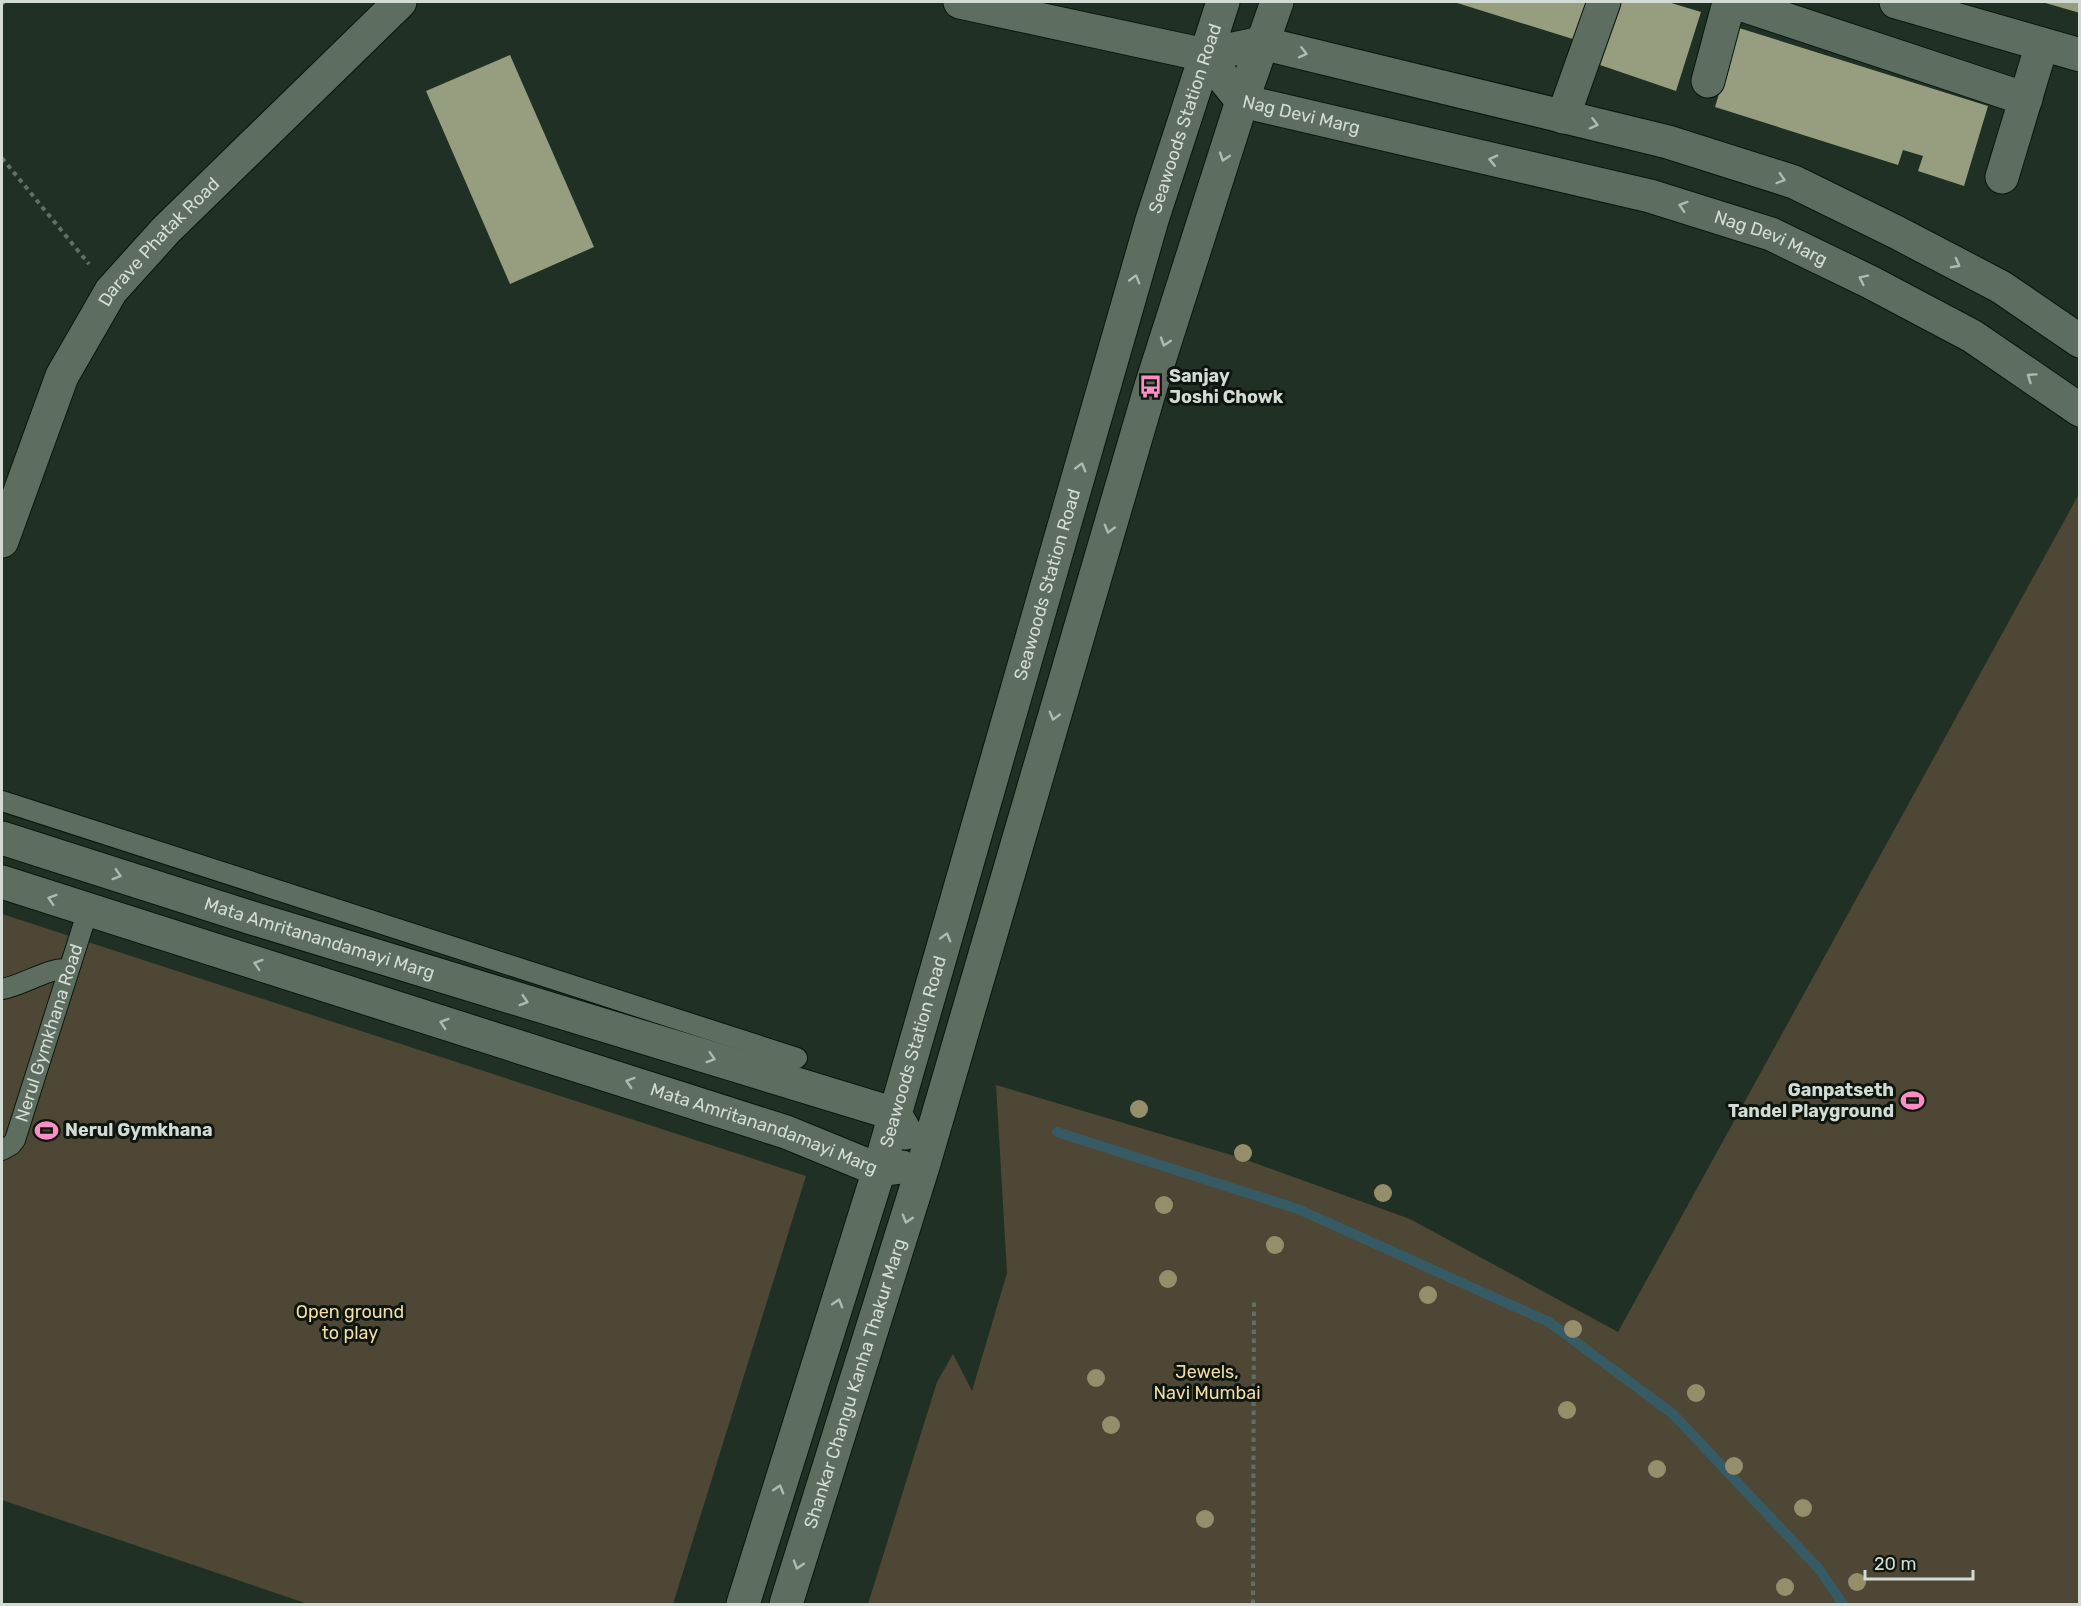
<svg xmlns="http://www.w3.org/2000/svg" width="2081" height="1606" font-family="Rubik,sans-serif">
	<rect width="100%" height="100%" fill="#203024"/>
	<path fill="#4e4735" d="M 2079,494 L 2079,1604 L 868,1604 L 937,1382 L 953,1354 L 972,1391 L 1007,1273 L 996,1085 L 1238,1157 L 1410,1219 L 1618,1332 Z
		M 2,914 L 806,1176 L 673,1604 L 308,1604 L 2,1500 Z"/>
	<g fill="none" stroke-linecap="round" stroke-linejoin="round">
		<path stroke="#375b64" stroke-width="10" d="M 1057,1132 L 1298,1209 L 1549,1322 L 1673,1414 L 1819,1569 L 1843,1604"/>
	</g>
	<path fill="#969e7f" d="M 1454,2 L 1588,2 L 1576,40 Z
		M 1620,2 L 1668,2 L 1701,12 L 1676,91 L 1600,65 Z
		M 2042,2 L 2080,2 L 2080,13 Z
		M 1739,28 L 1988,106 L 1964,186 L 1918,171 L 1923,156 L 1903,150 L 1898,165 L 1715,107 Z
		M 510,55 L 594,247 L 510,284 L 426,91 Z"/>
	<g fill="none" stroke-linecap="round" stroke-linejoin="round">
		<defs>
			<g id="lane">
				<path d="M 2,801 L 797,1058"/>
				<path d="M 2,989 C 22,986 53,965 68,970"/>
				<path id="s1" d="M 2,1150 L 11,1145 L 15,1140 L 88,910"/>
			</g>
			<g id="street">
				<path d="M 960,2 L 1205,55"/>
				<path d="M 1896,2 L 2080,55"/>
				<path d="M 1708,81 L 1727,10 L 1736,5 L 1743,5 L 2026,99"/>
				<path d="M 1563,117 L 1604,2"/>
				<path d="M 2002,177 L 2042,44"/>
				<path id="s2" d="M 2,541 L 62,376 L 111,291 L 166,230 L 400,2"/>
			</g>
			<g id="secondary">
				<path id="s3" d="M 1205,55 L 1242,101 L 1650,196 L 1771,234 L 1870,282 L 1972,336 L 2080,410"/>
				<path d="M 1205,55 L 1262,43 L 1668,142 L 1794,182 L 1896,232 L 2001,287 L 2080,341"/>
				<path id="s4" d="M 2,838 L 252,918 L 895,1114 L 906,1133"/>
				<path id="s5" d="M 2,882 L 786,1132 L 879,1170 L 902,1167"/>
				<path id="s6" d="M 743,1604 L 879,1170 L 1152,220 L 1223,2"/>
				<path id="s7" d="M 786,1604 L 924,1163 L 1151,386 L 1242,101 L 1277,2"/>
			</g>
		</defs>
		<use href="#lane" stroke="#09170d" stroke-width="22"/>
		<use href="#street" stroke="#09170d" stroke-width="35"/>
		<use href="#secondary" stroke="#09170d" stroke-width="35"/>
		<path stroke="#616f65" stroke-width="4" stroke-dasharray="4.5 4.5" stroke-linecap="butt" d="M 2,158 L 89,264
			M 1253,1604 L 1254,1300"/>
		<use href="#lane" stroke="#5d6e60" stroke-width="20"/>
		<use href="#street" stroke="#5d6e60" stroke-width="33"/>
		<use href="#secondary" stroke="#5d6e60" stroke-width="33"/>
		<path stroke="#849087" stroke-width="4.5" stroke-dasharray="3 6" stroke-linecap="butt" d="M 2,3 L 4,2"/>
	</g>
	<g fill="#948e6b">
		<circle cx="1139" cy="1109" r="9"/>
		<circle cx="1243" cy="1153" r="9"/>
		<circle cx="1383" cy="1193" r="9"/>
		<circle cx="1164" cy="1205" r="9"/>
		<circle cx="1275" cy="1245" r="9"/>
		<circle cx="1168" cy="1279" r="9"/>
		<circle cx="1428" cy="1295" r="9"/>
		<circle cx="1573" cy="1329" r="9"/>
		<circle cx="1096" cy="1378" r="9"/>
		<circle cx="1696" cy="1393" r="9"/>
		<circle cx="1567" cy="1410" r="9"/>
		<circle cx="1111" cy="1425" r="9"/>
		<circle cx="1734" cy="1466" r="9"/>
		<circle cx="1657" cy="1469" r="9"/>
		<circle cx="1803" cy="1508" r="9"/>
		<circle cx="1205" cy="1519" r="9"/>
		<circle cx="1857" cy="1582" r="9"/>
		<circle cx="1785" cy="1587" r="9"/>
	</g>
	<defs><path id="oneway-chevron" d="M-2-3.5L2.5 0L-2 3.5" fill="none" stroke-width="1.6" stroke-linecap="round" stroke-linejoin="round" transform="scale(1.5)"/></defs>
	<g stroke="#afbab1">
		<use href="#oneway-chevron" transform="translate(1303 53) rotate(14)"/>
		<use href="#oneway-chevron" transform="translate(1594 124) rotate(14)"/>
		<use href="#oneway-chevron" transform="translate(1224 157) rotate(108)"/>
		<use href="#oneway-chevron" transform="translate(1493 160) rotate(-167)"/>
		<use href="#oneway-chevron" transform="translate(1781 179) rotate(18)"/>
		<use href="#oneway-chevron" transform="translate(1683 206) rotate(-162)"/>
		<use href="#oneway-chevron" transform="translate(1956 264) rotate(28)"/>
		<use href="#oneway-chevron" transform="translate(1135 279) rotate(-74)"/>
		<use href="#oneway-chevron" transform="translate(1863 279) rotate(-154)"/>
		<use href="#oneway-chevron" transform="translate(1165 342) rotate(108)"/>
		<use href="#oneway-chevron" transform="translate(2031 377) rotate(-146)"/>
		<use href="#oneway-chevron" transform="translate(1081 467) rotate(-74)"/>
		<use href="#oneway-chevron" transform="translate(1109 529) rotate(106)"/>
		<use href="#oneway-chevron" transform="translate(1054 716) rotate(106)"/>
		<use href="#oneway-chevron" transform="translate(117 875) rotate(18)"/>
		<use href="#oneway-chevron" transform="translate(52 899) rotate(-162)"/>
		<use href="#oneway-chevron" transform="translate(946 937) rotate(-74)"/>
		<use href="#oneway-chevron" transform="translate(258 964) rotate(-162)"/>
		<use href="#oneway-chevron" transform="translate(524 1001) rotate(17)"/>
		<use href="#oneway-chevron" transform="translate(444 1023) rotate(-162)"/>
		<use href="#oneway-chevron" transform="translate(711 1058) rotate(17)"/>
		<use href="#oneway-chevron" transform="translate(630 1082) rotate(-162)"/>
		<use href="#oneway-chevron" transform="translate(907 1219) rotate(107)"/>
		<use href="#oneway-chevron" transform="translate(838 1303) rotate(-73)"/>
		<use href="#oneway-chevron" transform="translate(779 1489) rotate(-73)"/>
		<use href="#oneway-chevron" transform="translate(798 1565) rotate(107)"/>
	</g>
	<defs>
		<symbol id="bus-bare" viewBox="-9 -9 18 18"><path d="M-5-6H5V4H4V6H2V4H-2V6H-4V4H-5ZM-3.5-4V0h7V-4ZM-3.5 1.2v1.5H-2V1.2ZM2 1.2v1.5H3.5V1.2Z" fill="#fb8fc4" stroke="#0f1610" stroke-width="2.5" paint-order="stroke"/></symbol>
		<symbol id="stadium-bare" viewBox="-9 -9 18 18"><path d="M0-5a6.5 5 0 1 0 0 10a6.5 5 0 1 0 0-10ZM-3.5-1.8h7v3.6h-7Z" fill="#fb8fc4" stroke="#0f1610" stroke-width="2.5" paint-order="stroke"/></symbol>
	</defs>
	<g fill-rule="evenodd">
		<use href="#bus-bare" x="1134" y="370" width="33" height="33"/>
		<use href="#stadium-bare" x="1896" y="1084" width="33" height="33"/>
		<use href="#stadium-bare" x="30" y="1114" width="33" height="33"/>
	</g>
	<g text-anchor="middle" stroke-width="6" stroke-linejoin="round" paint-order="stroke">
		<g font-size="18" fill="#d2dbd4" stroke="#0f1610">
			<text dy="6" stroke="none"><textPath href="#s3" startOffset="120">Nag Devi Marg</textPath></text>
			<text dy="6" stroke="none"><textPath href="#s6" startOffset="1550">Seawoods Station Road</textPath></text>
			<text dy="6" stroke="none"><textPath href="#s3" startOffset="606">Nag Devi Marg</textPath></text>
			<text dy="6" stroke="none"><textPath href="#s2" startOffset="342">Darave Phatak Road</textPath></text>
			<text dy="6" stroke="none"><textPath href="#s6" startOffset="1064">Seawoods Station Road</textPath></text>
			<text dy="6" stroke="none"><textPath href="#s4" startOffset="333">Mata Amritanandamayi Marg</textPath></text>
			<text dy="6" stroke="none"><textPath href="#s1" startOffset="129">Nerul Gymkhana Road</textPath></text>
			<text dy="6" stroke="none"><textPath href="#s6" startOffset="578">Seawoods Station Road</textPath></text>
			<text dy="6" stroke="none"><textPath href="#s5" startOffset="801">Mata Amritanandamayi Marg</textPath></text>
			<text dy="6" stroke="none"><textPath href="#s7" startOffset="231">Shankar Changu Kanha Thakur Marg</textPath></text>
		</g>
		<g font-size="18" font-weight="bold" fill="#d2dbd4" stroke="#0f1610" text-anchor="start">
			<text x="1169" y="382">Sanjay<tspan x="1169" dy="21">Joshi Chowk</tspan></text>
			<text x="1894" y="1096" text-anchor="end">Ganpatseth<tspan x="1894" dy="21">Tandel Playground</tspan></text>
			<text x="65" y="1136">Nerul Gymkhana</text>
		</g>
		<g font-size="18" fill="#f2dba5" stroke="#0f1610">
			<text x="350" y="1318">Open ground<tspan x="350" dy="21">to play</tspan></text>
			<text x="1207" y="1378">Jewels,<tspan x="1207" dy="21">Navi Mumbai</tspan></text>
		</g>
	</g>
	<rect width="2081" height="1606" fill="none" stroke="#d2dbd4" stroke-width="6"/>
	<path d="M1865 1570v9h108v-9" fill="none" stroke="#d2dbd4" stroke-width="3"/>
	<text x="1874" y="1570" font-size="18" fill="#d2dbd4" stroke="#0f1610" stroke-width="4.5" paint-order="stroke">20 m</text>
</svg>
